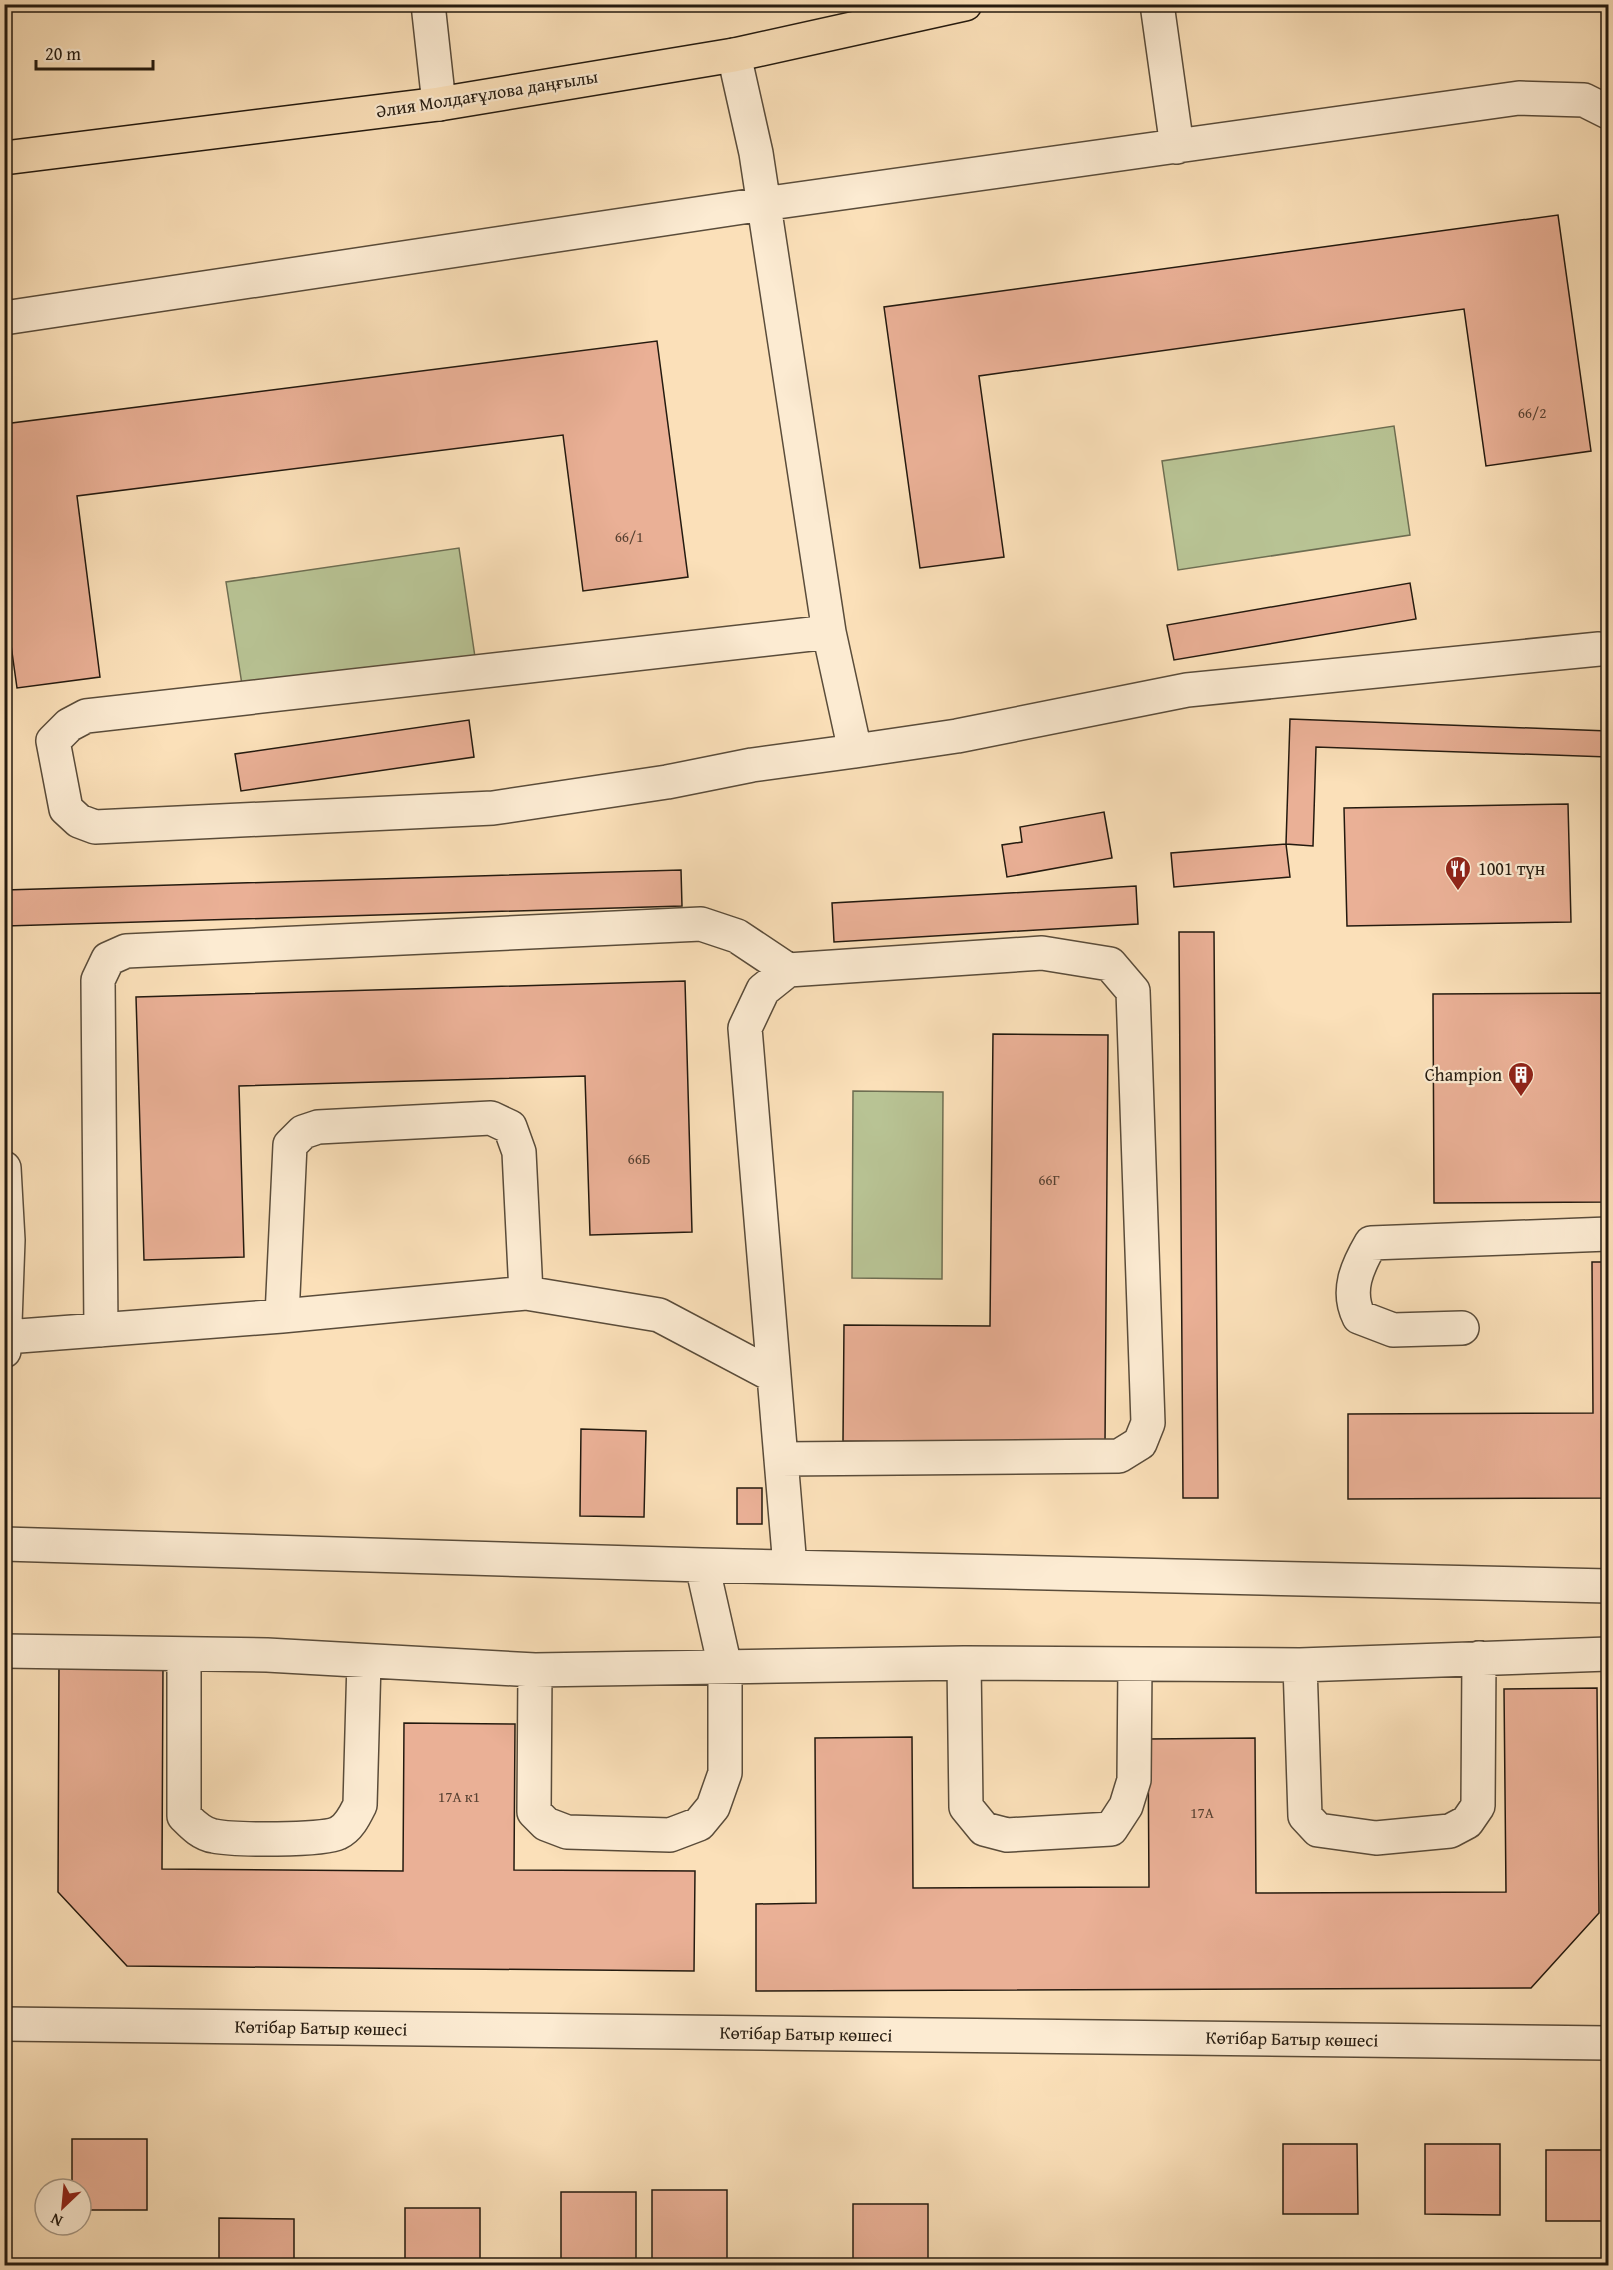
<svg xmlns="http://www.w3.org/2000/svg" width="1613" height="2270" font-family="'Gentium Book Plus',serif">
	<rect width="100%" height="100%" fill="#fbe0b9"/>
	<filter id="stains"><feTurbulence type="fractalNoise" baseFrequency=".00333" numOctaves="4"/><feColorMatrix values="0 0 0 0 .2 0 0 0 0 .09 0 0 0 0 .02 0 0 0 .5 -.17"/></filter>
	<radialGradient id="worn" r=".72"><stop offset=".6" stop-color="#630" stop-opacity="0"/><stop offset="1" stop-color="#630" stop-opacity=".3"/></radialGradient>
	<path fill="#b8c394" stroke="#6e6e52" stroke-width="1.5" d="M 1394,426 L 1410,535 L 1178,570 L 1162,461 Z
		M 459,548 L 475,657 L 243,691 L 226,582 Z
		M 853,1091 L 943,1092 L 942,1279 L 852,1278 Z"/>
	<path fill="#eab096" stroke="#241a0f" stroke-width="1.5" d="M 1558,215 L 1591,451 L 1486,466 L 1464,309 L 979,376 L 1004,557 L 920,568 L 884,307 Z
		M 657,341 L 688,577 L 583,591 L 563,435 L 77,496 L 100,677 L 17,688 L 4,595 L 4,424 Z
		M 1410,583 L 1416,619 L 1174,660 L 1167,625 Z
		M 1290,719 L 1608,731 L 1608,757 L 1316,747 L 1313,846 L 1286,844 Z
		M 469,720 L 474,757 L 241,791 L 235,754 Z
		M 1568,804 L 1571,922 L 1347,926 L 1344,808 Z
		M 1104,812 L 1112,858 L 1007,877 L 1002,845 L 1022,842 L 1020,827 Z
		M 1286,844 L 1290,877 L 1174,887 L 1171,853 Z
		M 681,870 L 682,906 L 6,926 L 5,890 Z
		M 1136,886 L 1138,924 L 834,942 L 832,903 Z
		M 1179,932 L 1214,932 L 1218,1498 L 1183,1498 Z
		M 685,981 L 692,1232 L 590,1235 L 585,1076 L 239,1086 L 244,1257 L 144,1260 L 136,997 Z
		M 1608,993 L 1608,1202 L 1434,1203 L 1433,994 Z
		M 993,1034 L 1108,1035 L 1105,1444 L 843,1441 L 844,1325 L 990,1326 Z
		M 1592,1262 L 1608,1262 L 1608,1498 L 1348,1499 L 1348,1414 L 1593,1413 Z
		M 581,1429 L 646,1431 L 644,1517 L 580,1516 Z
		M 737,1488 L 762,1488 L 762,1524 L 737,1524 Z
		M 59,1663 L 163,1664 L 162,1869 L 403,1871 L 404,1723 L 515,1724 L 514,1870 L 695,1871 L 694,1971 L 127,1966 L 58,1892 Z
		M 1597,1688 L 1599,1913 L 1531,1988 L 756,1991 L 756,1904 L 816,1903 L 815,1738 L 912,1737 L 913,1888 L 1149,1887 L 1148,1739 L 1255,1738 L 1256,1893 L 1506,1892 L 1504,1689 Z
		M 72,2139 L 147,2139 L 147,2210 L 81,2210 L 81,2189 L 72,2189 Z
		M 1283,2144 L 1357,2144 L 1358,2214 L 1283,2214 Z
		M 1425,2144 L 1500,2144 L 1500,2215 L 1425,2214 Z
		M 1546,2150 L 1608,2150 L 1608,2221 L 1546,2221 Z
		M 652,2190 L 727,2190 L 727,2260 L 652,2260 Z
		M 561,2192 L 636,2192 L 636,2263 L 561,2263 Z
		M 853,2204 L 928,2204 L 928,2266 L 853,2266 Z
		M 405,2208 L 480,2208 L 480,2266 L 405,2266 Z
		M 219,2218 L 294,2219 L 294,2266 L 219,2266 Z"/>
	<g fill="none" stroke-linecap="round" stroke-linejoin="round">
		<defs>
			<path id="minor" d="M 428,4 L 439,104
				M 1157,4 L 1177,147
				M 734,55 L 756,153 L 829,632 L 855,751 L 957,736 L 1187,690 L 1599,649
				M 4,318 L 763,204 L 1519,98 L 1584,100 L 1608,112
				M 829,632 L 86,716 L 69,725 L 53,741 L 66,809 L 79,821 L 95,827 L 493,808 L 667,782 L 752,765 L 855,751
				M 4,1168 L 8,1240 L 4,1351
				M 282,1316 L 290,1145 L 303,1132 L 318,1127 L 491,1118 L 510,1127 L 519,1152 L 526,1293
				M 1462,1328 L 1393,1330 L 1359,1317 C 1346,1291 1357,1267 1371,1243 L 1608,1234
				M 101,1330 L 98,980 L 108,959 L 126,951 L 701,924 L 737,936 L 788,970
				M 6,1337 L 282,1316 L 526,1293 L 659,1315 L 774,1376
				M 781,1459 L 1119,1456 L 1140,1443 L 1148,1423 L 1133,991 L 1110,964 L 1042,953 L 788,970 L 763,990 L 745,1028 L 790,1567
				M 4,1544 L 702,1565 L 1608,1586
				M 4,1651 L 267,1655 L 535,1670 L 964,1663 L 1300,1665 L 1608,1654
				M 184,1655 L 184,1816 C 192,1824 201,1834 214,1836 C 233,1840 322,1841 338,1833 C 349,1828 355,1815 360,1805 L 364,1661
				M 964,1663 L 966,1807 L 984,1829 L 1007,1835 L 1111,1829 L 1126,1806 L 1134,1780 L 1135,1664
				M 1300,1665 L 1305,1816 L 1318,1830 L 1376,1838 L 1450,1831 L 1467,1822 L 1478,1806 L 1479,1658
				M 535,1670 L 534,1812 L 546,1824 L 567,1832 L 670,1835 L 699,1824 L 713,1807 L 725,1773 L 725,1667 L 702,1565
				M 4,2024 L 1608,2043"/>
			<path id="major" d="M 4,158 L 439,104 L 734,55 L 965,4"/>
		</defs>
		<use href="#minor" stroke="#5a4c3a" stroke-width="36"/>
		<use href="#major" stroke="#241a0f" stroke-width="36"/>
		<use href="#minor" stroke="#fcebd2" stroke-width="33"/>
		<use href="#major" stroke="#fbe0b9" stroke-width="33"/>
	</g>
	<defs>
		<symbol id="restaurant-pin" viewBox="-11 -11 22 30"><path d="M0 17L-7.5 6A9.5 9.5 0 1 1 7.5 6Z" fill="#8f2418" stroke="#fcebd2"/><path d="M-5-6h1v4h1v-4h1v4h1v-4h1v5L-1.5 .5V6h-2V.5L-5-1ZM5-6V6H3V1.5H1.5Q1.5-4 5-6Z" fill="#fff"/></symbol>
		<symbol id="building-pin" viewBox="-11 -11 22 30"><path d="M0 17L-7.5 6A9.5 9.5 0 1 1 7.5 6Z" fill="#8f2418" stroke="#fcebd2"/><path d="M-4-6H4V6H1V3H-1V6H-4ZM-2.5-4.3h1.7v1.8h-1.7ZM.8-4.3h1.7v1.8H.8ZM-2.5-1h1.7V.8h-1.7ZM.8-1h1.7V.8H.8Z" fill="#fff"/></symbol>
	</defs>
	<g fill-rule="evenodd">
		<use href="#restaurant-pin" x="1443" y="854" width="30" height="40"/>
		<use href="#building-pin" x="1506" y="1060" width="30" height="40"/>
	</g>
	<g text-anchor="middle" stroke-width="4.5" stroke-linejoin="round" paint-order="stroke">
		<g font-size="15" fill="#564031">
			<text x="1532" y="418">66/2</text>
			<text x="629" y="542">66/1</text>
			<text x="639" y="1164">66Б</text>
			<text x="1049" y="1185">66Г</text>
			<text x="459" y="1802">17А к1</text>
			<text x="1202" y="1818">17А</text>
		</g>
		<g font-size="18" fill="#241a0f" stroke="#fcebd2">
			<text transform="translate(487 94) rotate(-9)" y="6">Әлия Молдағұлова даңғылы</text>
			<text transform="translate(321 2028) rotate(1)" y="6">Көтібар Батыр көшесі</text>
			<text transform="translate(806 2034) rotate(1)" y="6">Көтібар Батыр көшесі</text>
			<text transform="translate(1292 2039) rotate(1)" y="6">Көтібар Батыр көшесі</text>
		</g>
		<g font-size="18" fill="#241a0f" stroke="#fcebd2" text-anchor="start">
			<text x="1478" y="875">1001 түн</text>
			<text x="1502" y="1081" text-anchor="end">Champion</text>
		</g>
	</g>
	<rect width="1613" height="2270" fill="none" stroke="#fbe0b9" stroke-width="24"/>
	<rect x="6" y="6" width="1601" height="2258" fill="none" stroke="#241a0f" stroke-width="3"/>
	<rect x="12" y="12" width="1589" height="2246" fill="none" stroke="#241a0f" stroke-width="1.5"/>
	<g transform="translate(63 2207) rotate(206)"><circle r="28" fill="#fcebd2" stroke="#a69784" stroke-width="1.5"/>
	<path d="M0-4.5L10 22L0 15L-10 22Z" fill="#8f2418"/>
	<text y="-9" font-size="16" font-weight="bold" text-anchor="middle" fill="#241a0f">N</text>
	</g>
	<path d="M36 60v9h117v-9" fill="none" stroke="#241a0f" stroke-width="3"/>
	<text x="45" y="60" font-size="18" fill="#241a0f" stroke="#fcebd2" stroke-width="4.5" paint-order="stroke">20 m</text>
	<rect width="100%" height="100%" filter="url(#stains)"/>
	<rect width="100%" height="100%" fill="url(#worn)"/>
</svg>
